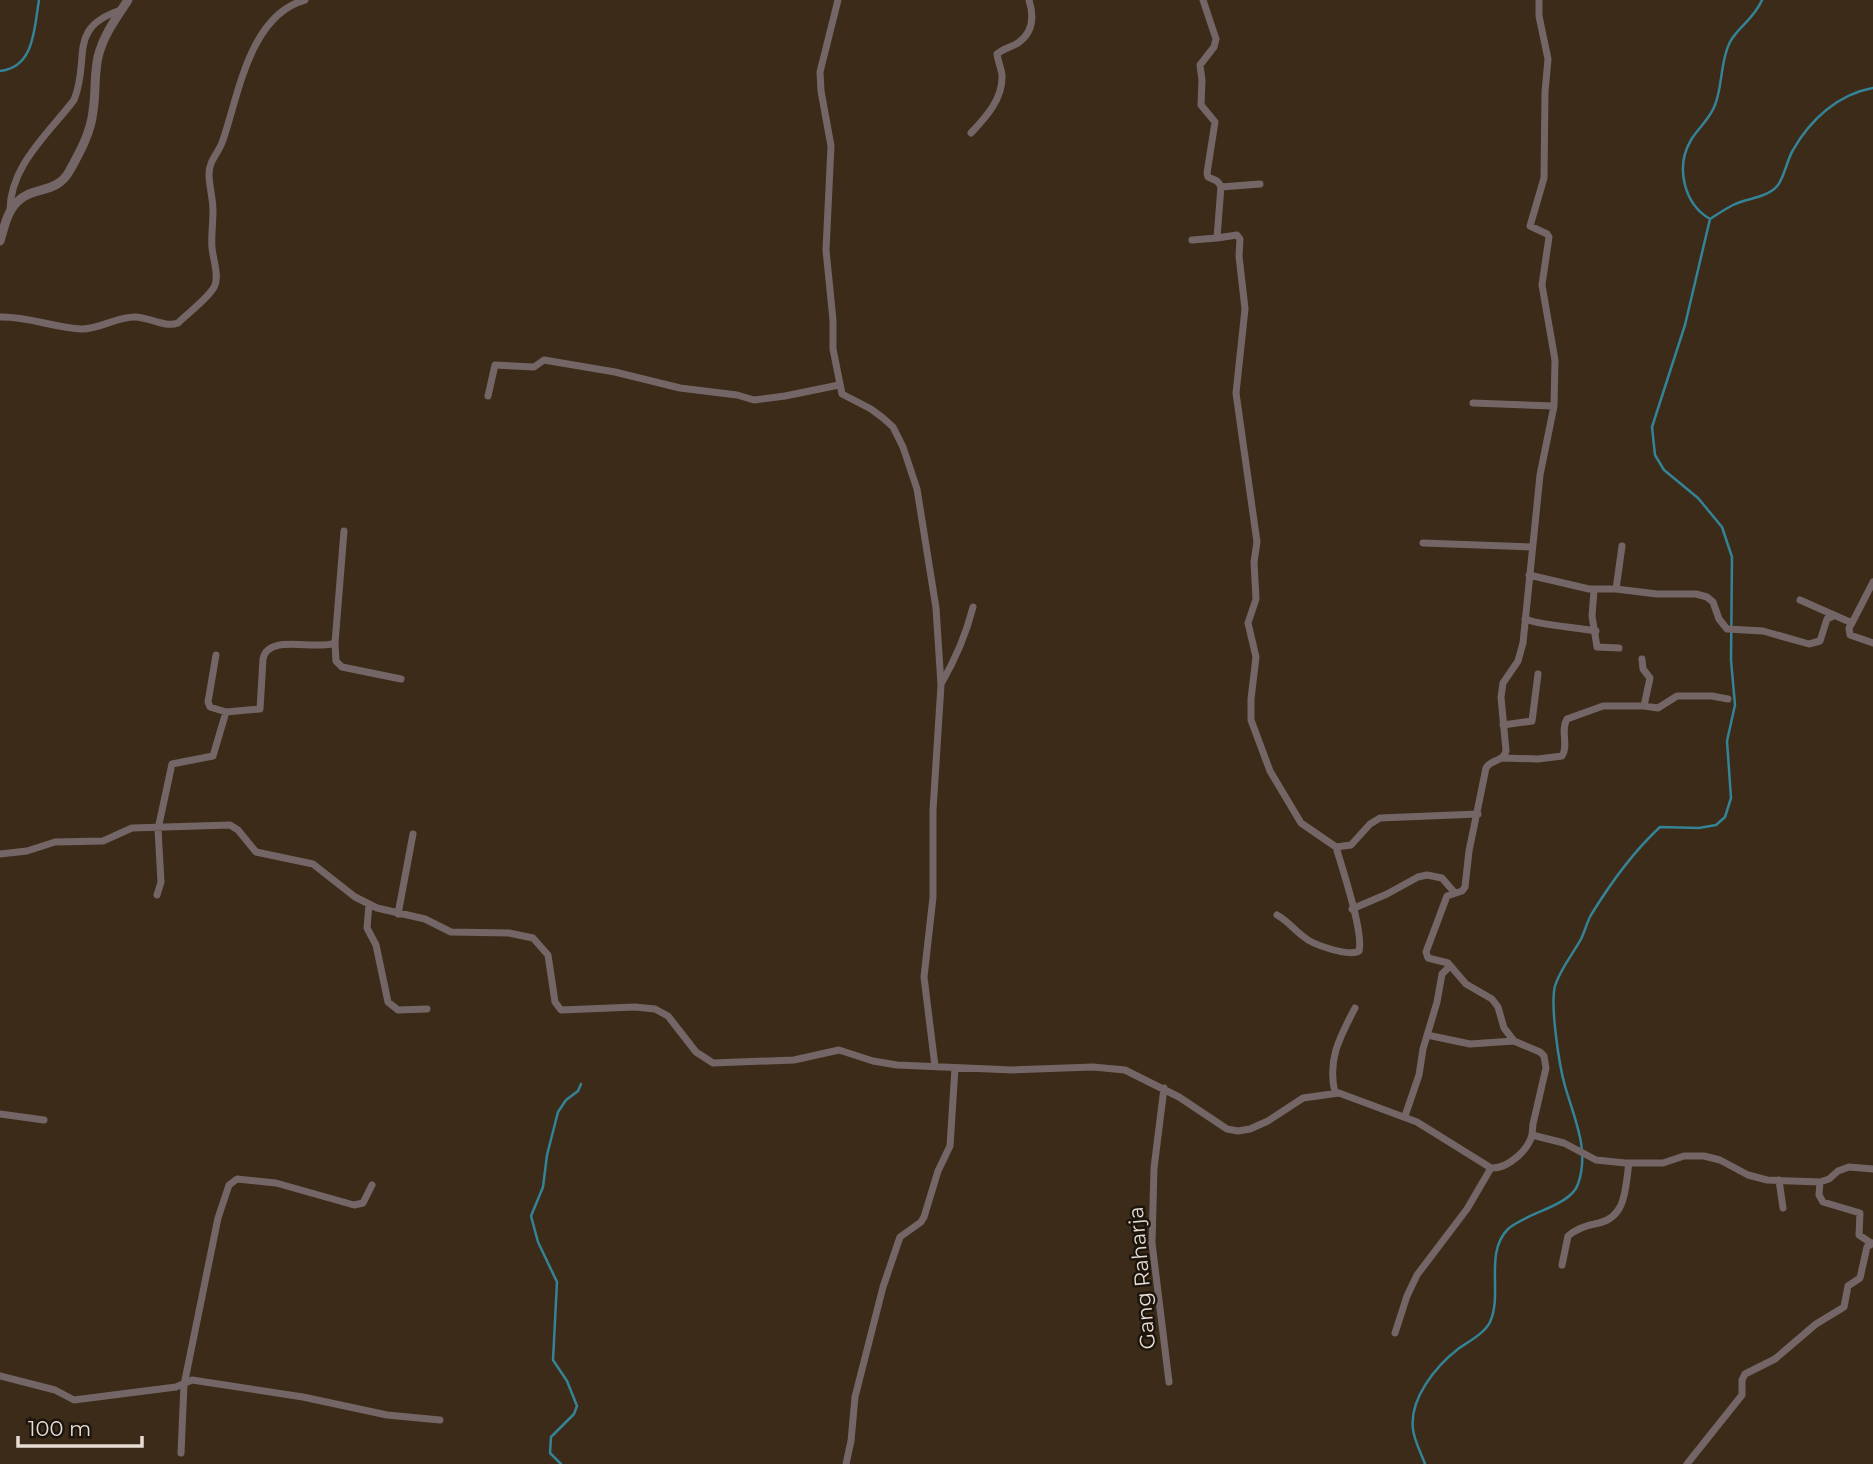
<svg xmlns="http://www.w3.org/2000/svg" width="1873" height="1464" font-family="Montserrat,sans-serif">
	<rect width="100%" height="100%" fill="#3b2b18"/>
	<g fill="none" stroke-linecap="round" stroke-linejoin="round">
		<path stroke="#348396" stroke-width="2.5" d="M 0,71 C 35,67 34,28 39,0
			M 1710,219 C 1684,204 1675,167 1691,140 C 1698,128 1710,119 1715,105 C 1723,85 1720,61 1730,42 C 1738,27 1754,19 1762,0
			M 561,1464 L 550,1453 L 551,1437 L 574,1414 L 577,1406 L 567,1381 L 553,1360 L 557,1282 L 538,1242 L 531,1216 L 543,1187 L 547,1155 L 558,1112 L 566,1100 L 578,1091 L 581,1084
			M 1425,1464 C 1421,1453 1414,1440 1413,1429 C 1409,1399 1436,1366 1458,1349 C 1468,1342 1485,1333 1490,1322 C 1503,1294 1484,1253 1508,1229 C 1525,1213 1571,1206 1578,1184 C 1590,1150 1574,1118 1565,1086 C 1559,1065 1550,1005 1555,986 C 1560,969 1573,954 1581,939 C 1585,931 1587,922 1591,915 C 1610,884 1634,851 1660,827 L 1699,828 L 1716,825 L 1725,817 L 1731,798 L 1727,741 L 1735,705 L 1731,660 L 1732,557 L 1722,527 L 1698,498 L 1664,470 L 1655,455 L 1652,427 L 1685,325 L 1710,219 C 1718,214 1725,209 1733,205 C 1747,198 1768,198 1778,185 C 1785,175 1787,160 1793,150 C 1810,120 1838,94 1873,88"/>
		<path stroke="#746667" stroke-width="7" d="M 838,0 L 820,72 L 821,91 L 831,146 L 826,250 L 833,320 L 833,349 L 842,394 L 871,409 L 883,418 L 893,427 L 903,447 L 917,489 L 936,608 L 941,685 L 933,810 L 933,897 L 924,977 L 935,1066
			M 1203,0 L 1216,39 L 1214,47 L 1200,65 L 1202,80 L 1201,105 L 1215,122 L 1207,173 L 1208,177 L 1217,181 L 1221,186 L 1217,238 L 1237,235 L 1240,239 L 1239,256 L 1245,309 L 1236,393 L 1257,542 L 1254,562 L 1256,599 L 1248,623 L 1256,657 L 1251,699 L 1251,720 L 1270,771 L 1301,823 L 1336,847 L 1351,845 L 1370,824 L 1380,818 L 1478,814
			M 971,133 C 986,117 1003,99 1002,75 C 1001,68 998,61 997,54 C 1004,48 1012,47 1018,43 C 1034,32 1034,16 1029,0
			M 1221,187 L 1260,184
			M 10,212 C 9,167 48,134 74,100 C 91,58 66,28 121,10
			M 1192,240 L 1217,238
			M 0,317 C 28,316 54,328 82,329 C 100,329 116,317 135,317 C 149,317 165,328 178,323 C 187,314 211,296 215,285 C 219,275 213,259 212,248 C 211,236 213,223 213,211 C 213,198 209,186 209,174 C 209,160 219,153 223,140 C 239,93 250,15 305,0
			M 488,396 L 495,365 L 534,367 L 544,360 L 615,372 L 680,388 L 737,395 L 754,400 L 785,396 L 839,385
			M 1473,403 L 1554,406
			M 1423,543 L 1532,547
			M 1529,575 L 1589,589 L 1616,589 L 1657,594 L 1696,594 L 1707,597 L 1713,602 L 1719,619 L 1727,629 L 1763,631 L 1809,644 L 1820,641 L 1827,619 L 1833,616
			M 1616,589 L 1622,546
			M 1594,590 L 1592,616 L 1597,647 L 1619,648
			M 1800,600 L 1852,623 L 1849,628 L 1850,635 L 1873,643
			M 1525,619 C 1543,626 1574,627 1596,631
			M 1852,623 L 1873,582
			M 335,643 L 336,661 L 342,667 L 401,679
			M 216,655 L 208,702 L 210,707 L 226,712
			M 1642,659 L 1643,669 L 1650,678 L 1644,706 L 1658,708 L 1677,696 L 1712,696 L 1728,699
			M 941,684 C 955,660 966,635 973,607
			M 1503,725 L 1532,721 L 1538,674
			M 1502,758 L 1538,759 L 1562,756 C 1569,746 1560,730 1567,719 L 1603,706 L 1644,706
			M 0,854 L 27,851 L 55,842 L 103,841 L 132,828 L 230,825 L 238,830 L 256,852 L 313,864 L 355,897 L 377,908 L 425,919 L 451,932 L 509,933 L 533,938 L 548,955 L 555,1002 L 561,1010 L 635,1007 L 655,1009 L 668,1016 L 696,1052 L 713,1063 L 794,1060 L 839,1050 L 873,1061 L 897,1065 L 1012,1070 L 1093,1067 L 1125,1070 L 1179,1097 L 1227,1129 L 1238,1131 L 1250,1129 L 1268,1121 L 1303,1098 L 1339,1093 L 1417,1122 L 1491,1168 C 1508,1169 1528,1150 1532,1135 L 1564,1143 L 1596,1160 L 1625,1163 L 1663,1163 L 1684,1156 L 1704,1156 L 1720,1160 L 1748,1175 L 1767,1180 L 1820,1182 L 1829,1179 L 1838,1171 L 1849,1167 L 1873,1169
			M 157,895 L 161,882 L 158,829 L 172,764 L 213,756 L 226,712 L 260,709 L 263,659 C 268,633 315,651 335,643 L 344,531
			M 369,904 L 367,928 L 376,945 L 388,1002 L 398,1010 L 427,1009
			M 1352,909 L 1387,894 L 1418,877 L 1427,875 L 1442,878 L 1454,892
			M 398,914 L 413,834
			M 1277,915 C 1288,921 1294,930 1304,937 C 1313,945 1349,957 1359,951 C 1364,933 1342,868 1336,847
			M 1427,1035 L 1470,1044 L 1514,1041
			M 1164,1088 L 1154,1168 L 1152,1243 L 1169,1382
			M 1335,1093 C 1327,1059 1340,1037 1355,1008
			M 0,1114 L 44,1120
			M 1405,1116 L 1419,1075 L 1423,1049 L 1437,1002 L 1442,974 L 1450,966
			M 1532,1135 L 1533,1124 L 1546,1068 L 1544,1056 L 1540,1052 L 1514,1041 L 1504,1028 L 1498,1007 L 1492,999 L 1466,984 L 1448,963 L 1428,958 L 1426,952 L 1447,896 L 1462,891 L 1465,887 L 1469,851 L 1486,768 C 1491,759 1503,762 1506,751 L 1501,697 L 1503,683 L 1518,661 L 1523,643 L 1540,475 L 1554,406 L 1555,360 L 1542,285 L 1549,237 L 1547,234 L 1530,226 L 1544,178 L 1545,92 L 1548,59 L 1539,16 L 1539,0
			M 1779,1180 L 1783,1208
			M 1820,1182 L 1819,1195 L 1823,1202 L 1860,1213 L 1859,1235 L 1871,1243
			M 1562,1265 L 1568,1236 C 1577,1228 1588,1225 1599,1223 C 1627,1216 1625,1188 1629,1163
			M 1395,1333 L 1407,1296 L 1417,1275 L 1467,1209 L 1491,1168
			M 0,1376 L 55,1390 L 74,1400 L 176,1387 L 192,1380 L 303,1397 L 387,1415 L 440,1420
			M 181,1453 L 184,1385 L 218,1218 L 229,1185 L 237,1179 L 276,1183 L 354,1205 L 363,1203 L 372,1185
			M 846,1464 L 851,1441 L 855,1397 L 883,1287 L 900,1237 L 921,1222 L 924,1217 L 938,1171 L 950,1146 L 955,1068
			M 1687,1464 L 1742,1395 L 1742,1380 L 1745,1374 L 1775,1359 L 1816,1324 L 1844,1307 L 1848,1286 L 1860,1278 L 1867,1247 L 1873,1243"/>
		<path stroke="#746667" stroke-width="9" d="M 0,241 C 4,228 7,212 17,202 C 34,185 57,195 70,170 C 80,152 91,132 93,111 C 96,93 94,75 98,57 C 103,36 116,18 128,0"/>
	</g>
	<g text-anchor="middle" stroke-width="5" stroke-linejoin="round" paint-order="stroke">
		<g font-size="21" fill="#e8ddd2" stroke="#1c150d">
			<text transform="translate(1142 1278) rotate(-95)" y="7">Gang Raharja</text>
		</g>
	</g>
	<path d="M18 1436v10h124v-10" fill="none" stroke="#e8ddd2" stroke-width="3.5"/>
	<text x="28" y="1436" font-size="21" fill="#e8ddd2" stroke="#1c150d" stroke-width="5" paint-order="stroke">100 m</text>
</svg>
